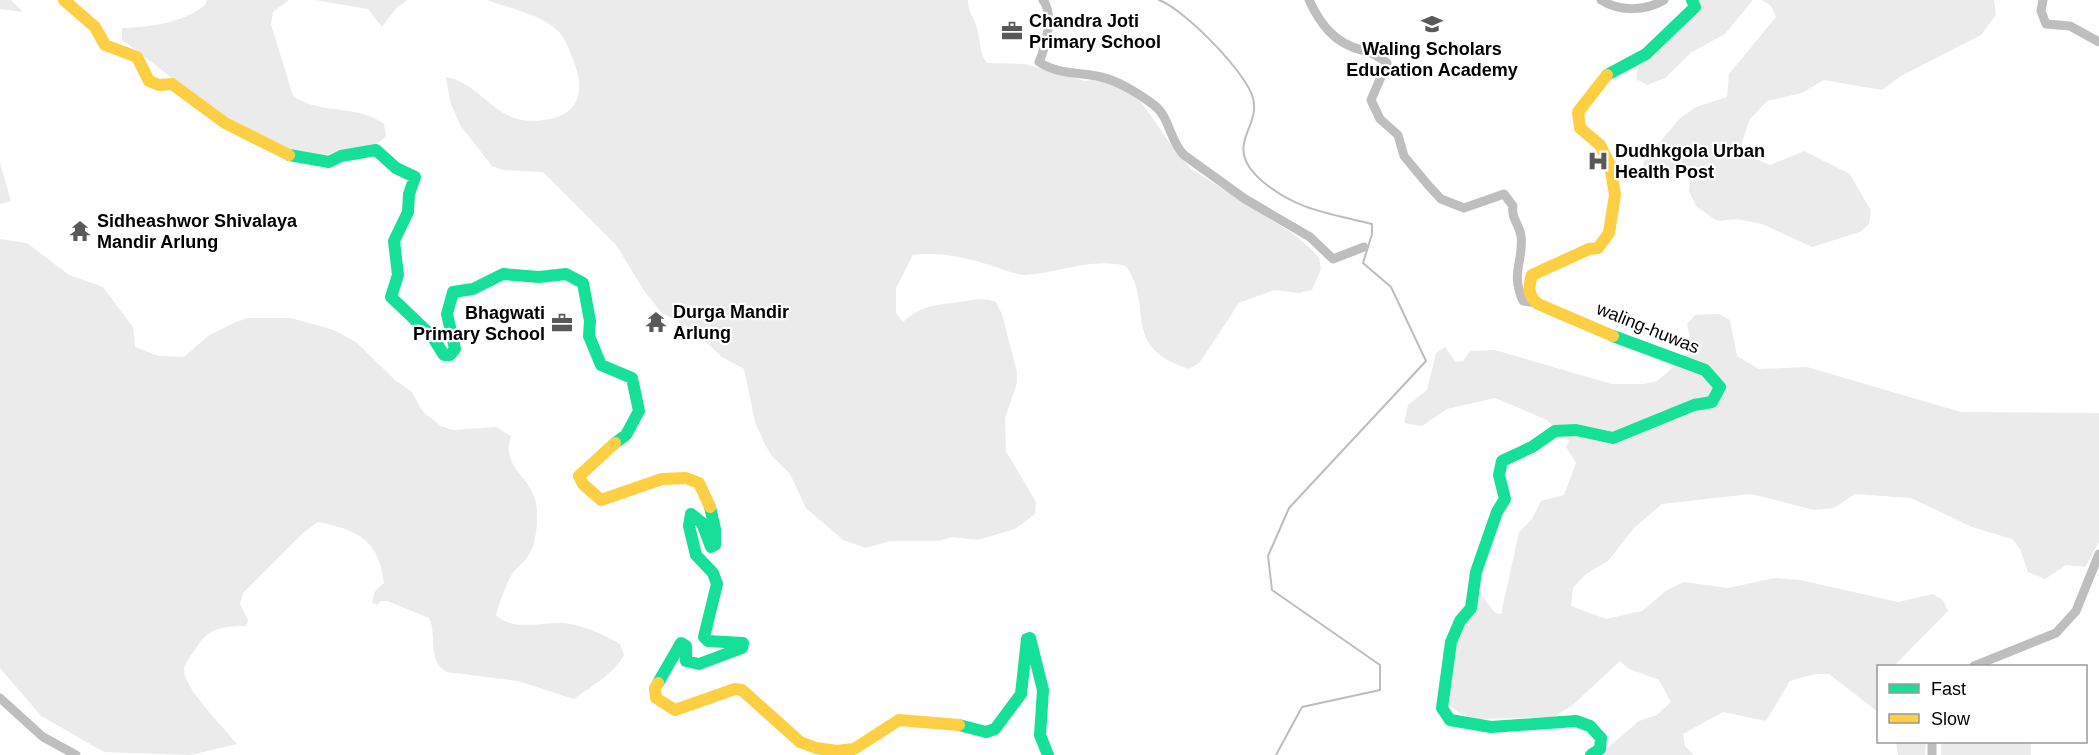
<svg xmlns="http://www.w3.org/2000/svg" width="2099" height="755" font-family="Helvetica,sans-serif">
	<rect width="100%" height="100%" fill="#fff"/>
	<path fill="#ebebeb" d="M 0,0 L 11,0 L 23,12 L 0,9 Z
		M 206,0 L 289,0 L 273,12 L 271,24 L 293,96 C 320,115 358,104 384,124 L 386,136 C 375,148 364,148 349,152 C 264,170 186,84 122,40 L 122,28 C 151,27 184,23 206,4 Z
		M 315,0 L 408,0 L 397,7 L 382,27 L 368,9 Z
		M 487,0 L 968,0 C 968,13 976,20 978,32 C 981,44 979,52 987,63 L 1025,64 L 1085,81 L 1100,79 L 1112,82 L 1142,103 L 1169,142 L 1191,169 L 1292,233 L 1311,249 L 1319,258 L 1321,269 L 1312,290 L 1299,293 L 1274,290 L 1239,303 L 1200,362 L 1189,369 C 1119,346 1155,308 1126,266 C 1092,257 1059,273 1026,275 C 1014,275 1001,268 990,265 C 967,258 937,251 913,255 L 896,288 L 896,313 L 903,322 C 924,304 934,306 959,302 C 974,300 982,297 996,302 L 1002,314 L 1017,372 L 1017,383 L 1005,418 L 1006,451 L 1036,502 L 1035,514 L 1015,529 L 978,540 L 952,537 L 939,541 L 890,541 L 866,548 L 843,540 L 806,508 L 790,474 L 772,456 L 765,445 L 755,422 L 744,369 L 722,357 L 694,331 L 661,312 L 645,292 L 616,245 L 543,172 L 503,170 L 492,166 L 460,125 L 450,101 L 446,77 C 479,82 495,122 533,121 C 576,120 588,97 573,59 C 569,49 565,38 558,31 C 539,13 510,9 487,0 Z
		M 1701,0 L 1753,0 L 1725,34 L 1692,52 L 1665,78 L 1647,85 L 1636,79 L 1638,67 L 1671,39 Z
		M 1762,0 L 1994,0 L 1996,15 L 1981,35 L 1901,76 L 1882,90 L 1824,80 L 1802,93 L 1767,101 L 1750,119 L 1742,142 L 1745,154 L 1770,165 L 1804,151 L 1850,174 L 1871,211 L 1869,224 L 1860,232 L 1812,247 L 1762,224 L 1737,219 L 1719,221 L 1714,219 L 1696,206 L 1689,191 L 1691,175 L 1680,170 L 1643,167 L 1644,161 L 1680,118 L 1696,107 L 1727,97 L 1729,74 L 1776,17 L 1771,6 Z
		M 0,163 L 11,201 L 0,204 Z
		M 0,239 L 27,243 L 69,275 L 103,287 L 133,327 L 135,347 L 159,356 L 184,357 L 208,336 L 236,322 L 248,318 L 291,318 L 334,330 L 356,342 L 395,380 L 411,391 L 423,412 L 441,426 L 453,430 L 496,427 L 511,436 C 500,470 534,475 537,510 C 538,521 536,541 531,551 C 527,561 516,567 511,576 C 504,588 500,603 496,615 C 513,632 542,622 563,623 C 584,625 602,634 620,644 L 624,655 C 614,674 590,687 574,699 L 518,681 L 447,672 C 426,661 438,637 429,618 L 387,601 L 381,601 L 377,605 L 372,602 L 375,591 L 384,583 C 379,540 358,530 318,522 L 303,533 L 243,593 L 240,604 L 248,620 L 246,626 C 226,626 210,627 198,645 C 194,652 185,662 184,669 C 183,688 224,727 237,744 L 191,755 L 104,752 L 41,716 L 0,668 Z
		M 1719,314 L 1730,320 L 1737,356 L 1759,369 L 1807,367 L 1961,412 L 2099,413 L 2099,542 L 2085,567 L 2066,565 L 2045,579 L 2028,572 L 2020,549 L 2012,539 L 1972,527 L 1911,498 L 1855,494 L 1834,508 L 1814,510 L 1751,494 L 1662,504 L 1634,528 L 1608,561 L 1586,574 L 1573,588 L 1571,606 L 1606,619 L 1642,611 L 1667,590 L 1684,582 L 1728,588 L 1775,578 L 1800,580 L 1898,602 L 1933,594 L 1943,600 L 1948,611 L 1894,666 L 1878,666 L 1878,680 L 1876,682 L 1878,684 L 1878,712 L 1829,674 L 1815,674 L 1790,681 L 1766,721 L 1723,712 L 1683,734 L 1685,746 L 1694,755 L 1599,755 L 1639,721 L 1657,715 L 1671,702 L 1659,680 L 1629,669 L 1620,661 L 1575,703 L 1554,717 L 1479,719 L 1461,714 L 1446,703 L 1456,640 L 1478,602 L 1477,589 L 1495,613 L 1501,614 L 1519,532 L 1532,519 L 1541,501 L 1564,495 L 1576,463 L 1566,447 L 1569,441 L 1547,420 L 1495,398 L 1447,409 L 1422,426 L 1404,423 L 1408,405 L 1427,390 L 1436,353 L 1445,347 L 1456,362 L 1463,361 L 1470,351 L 1495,350 L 1612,384 L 1644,384 L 1657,381 L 1693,350 L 1687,324 L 1695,315 Z
		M 1896,742 L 1926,742 L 1925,755 L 1898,755 Z
		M 1941,742 L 2031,742 L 2031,755 L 1941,755 Z"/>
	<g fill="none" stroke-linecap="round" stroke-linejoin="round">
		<path stroke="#bdbdbd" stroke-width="2" d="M 1159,0 C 1184,9 1246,72 1253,98 C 1259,120 1240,135 1244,155 C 1246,165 1255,175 1262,181 C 1298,211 1329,213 1372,224 L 1372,234 L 1363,263 L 1391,287 L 1426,361 L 1289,508 L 1268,556 L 1272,590 L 1380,665 L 1380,690 L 1302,707 L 1276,755"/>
		<path stroke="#bebebe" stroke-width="9" d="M 1043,0 C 1054,14 1046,46 1039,62 C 1059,75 1079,72 1101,77 C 1119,81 1139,94 1154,105 C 1170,117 1169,140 1184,155 L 1245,199 L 1310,237 L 1333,259 L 1364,247
			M 1309,0 C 1320,24 1335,44 1362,50 C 1372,53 1379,56 1387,63 L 1371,100 L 1380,119 L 1398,135 L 1404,156 L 1428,185 L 1441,199 L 1464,208 L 1504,194 L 1513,206 C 1511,219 1519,223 1521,236 C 1524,261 1510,272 1523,301 L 1537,303
			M 1601,0 C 1620,12 1645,11 1664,0
			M 2043,0 L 2041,11 L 2046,24 L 2070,26 L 2099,42
			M 1974,666 L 2056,633 L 2076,611 L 2099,554
			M 0,698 L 43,737 L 76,755
			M 1932,742 L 1932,755"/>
		<path stroke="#16e098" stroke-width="12" d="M 1607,75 L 1646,54 L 1695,7 L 1692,0
			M 289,155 L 329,162 L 341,156 L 376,150 L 396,168 L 415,177 L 409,194 L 408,212 L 394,241 L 398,275 L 391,297 L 432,336 L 444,355 L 450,355 L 455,349 L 447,314 L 453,292 L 473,289 L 503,274 L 539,277 L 566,274 L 583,283 L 590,321 L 589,336 L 601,365 L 632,378 L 639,411 L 626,435 L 615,443
			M 658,683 L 681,643 L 686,646 L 686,661 L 699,664 L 742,648 L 743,643 L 708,641 L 704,637 L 717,584 L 713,573 L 696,555 L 689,526 L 691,514 L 702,523 L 711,547 L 715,545 L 715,529 L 710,507
			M 959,725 L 986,732 L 995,729 L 1021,694 L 1027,639 L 1030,638 L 1043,690 L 1040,735 L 1048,755
			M 1591,755 L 1600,749 L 1601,738 L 1590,726 L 1576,721 L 1491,727 L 1450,720 L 1442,708 L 1451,642 L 1460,621 L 1471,608 L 1476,572 L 1497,512 L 1505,499 L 1499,475 L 1502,461 L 1532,447 L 1555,431 L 1576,430 L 1613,438 L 1694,405 L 1712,402 L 1720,387 L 1705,370 L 1613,336"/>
		<path stroke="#ffcf43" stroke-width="12" d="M 64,0 L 95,27 L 105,45 L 137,57 L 149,81 L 159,85 L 172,84 L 225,123 L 289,155
			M 1607,75 L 1578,112 L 1580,128 L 1600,145 L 1610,165 L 1615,195 L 1609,233 L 1598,248 L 1589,249 L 1532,275 C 1528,287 1528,296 1538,304 L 1613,336
			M 615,443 L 579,476 L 583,484 L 601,500 L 662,479 L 686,478 L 699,483 L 710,507
			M 658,683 L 655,688 L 656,698 L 675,710 L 735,689 L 742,690 L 800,742 L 816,748 L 837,751 L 854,749 L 899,720 L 959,725"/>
	</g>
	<defs>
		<symbol id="school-bare" viewBox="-9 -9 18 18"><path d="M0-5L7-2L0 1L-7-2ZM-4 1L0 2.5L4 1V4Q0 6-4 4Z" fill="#595959" stroke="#fff" stroke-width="2.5" paint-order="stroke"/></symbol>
		<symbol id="office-bare" viewBox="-9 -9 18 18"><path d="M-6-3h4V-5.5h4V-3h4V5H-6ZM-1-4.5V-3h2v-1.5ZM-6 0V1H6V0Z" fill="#595959" stroke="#fff" stroke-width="2.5" paint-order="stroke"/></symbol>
		<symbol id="hospital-bare" viewBox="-9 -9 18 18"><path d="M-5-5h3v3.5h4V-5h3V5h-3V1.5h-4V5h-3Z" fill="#595959" stroke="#fff" stroke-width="2.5" paint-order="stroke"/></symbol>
		<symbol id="temple-bare" viewBox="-9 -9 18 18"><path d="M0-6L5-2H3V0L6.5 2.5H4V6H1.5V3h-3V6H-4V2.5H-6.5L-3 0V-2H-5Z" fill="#595959" stroke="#fff" stroke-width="2.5" paint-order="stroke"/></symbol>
	</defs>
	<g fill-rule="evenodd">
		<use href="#school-bare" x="1417" y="9" width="30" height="30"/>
		<use href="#office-bare" x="997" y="16" width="30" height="30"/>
		<use href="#hospital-bare" x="1583" y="146" width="30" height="30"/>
		<use href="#temple-bare" x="65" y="216" width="30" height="30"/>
		<use href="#temple-bare" x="641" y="307" width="30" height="30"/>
		<use href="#office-bare" x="547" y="308" width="30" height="30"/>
	</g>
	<g text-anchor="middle" stroke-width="4.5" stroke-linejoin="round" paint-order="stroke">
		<g font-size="18" font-weight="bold" fill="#000" stroke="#fff" text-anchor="start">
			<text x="1029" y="27">Chandra Joti<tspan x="1029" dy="21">Primary School</tspan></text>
			<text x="1432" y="55" text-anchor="middle">Waling Scholars<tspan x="1432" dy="21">Education Academy</tspan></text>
			<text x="1615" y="157">Dudhkgola Urban<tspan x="1615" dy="21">Health Post</tspan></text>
			<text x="97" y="227">Sidheashwor Shivalaya<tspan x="97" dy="21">Mandir Arlung</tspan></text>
			<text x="673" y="318">Durga Mandir<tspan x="673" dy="21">Arlung</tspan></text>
			<text x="545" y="319" text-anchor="end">Bhagwati<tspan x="545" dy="21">Primary School</tspan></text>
		</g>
		<g font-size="18" fill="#000" stroke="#fff">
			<text transform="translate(1648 328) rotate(22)" y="6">waling-huwas</text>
		</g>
	</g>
	<rect x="1877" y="665" width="210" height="78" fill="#ffffff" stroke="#999999" stroke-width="1.5"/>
	<rect x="1889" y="684" width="30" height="9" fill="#16e098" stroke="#999999" stroke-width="1.5"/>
	<text x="1931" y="695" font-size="18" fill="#000000">Fast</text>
	<rect x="1889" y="714" width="30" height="9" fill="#ffcf43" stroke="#999999" stroke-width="1.5"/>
	<text x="1931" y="725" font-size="18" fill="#000000">Slow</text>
</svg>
